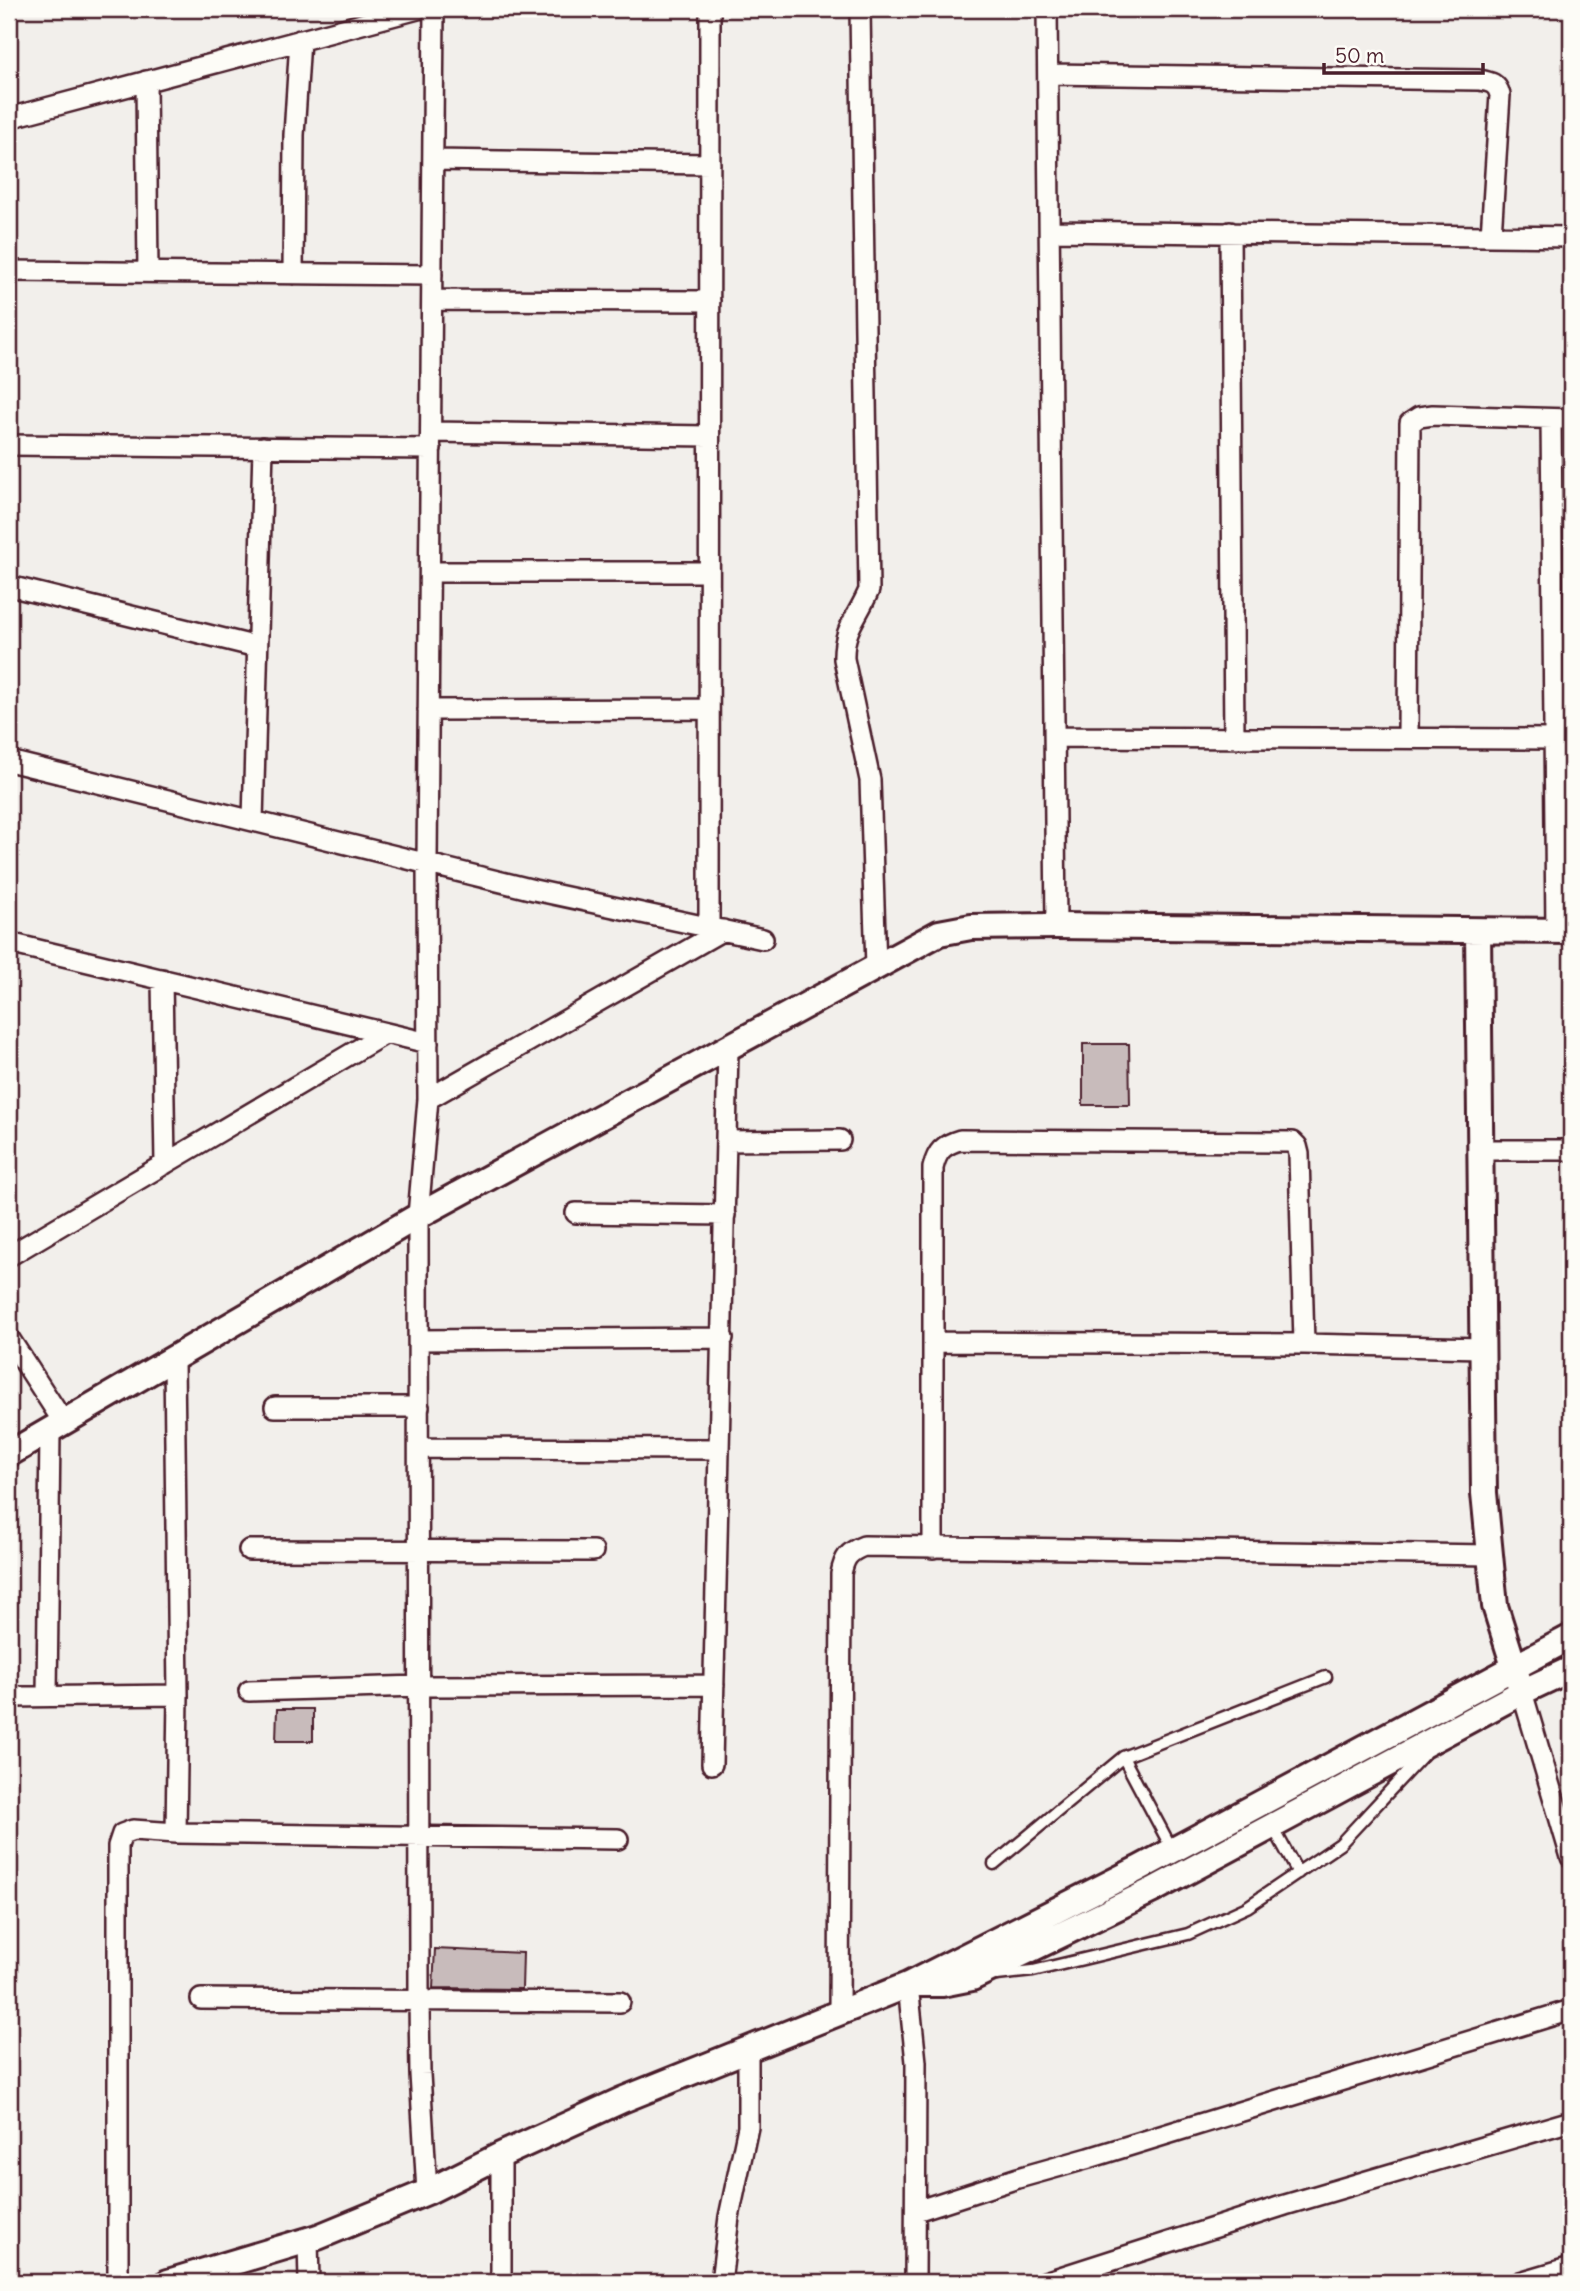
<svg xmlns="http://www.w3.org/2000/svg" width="1580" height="2291" font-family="Delius,sans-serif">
	<rect width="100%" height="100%" fill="#f2efeb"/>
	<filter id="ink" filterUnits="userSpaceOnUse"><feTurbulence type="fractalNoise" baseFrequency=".0143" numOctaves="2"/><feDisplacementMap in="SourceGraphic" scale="14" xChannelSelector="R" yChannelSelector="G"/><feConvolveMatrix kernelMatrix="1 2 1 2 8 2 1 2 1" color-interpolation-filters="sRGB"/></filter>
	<g filter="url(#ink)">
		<path fill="#c8bbbb" stroke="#4a1f2b" stroke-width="2" d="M 1083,1044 L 1129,1044 L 1130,1105 L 1083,1105 Z
			M 277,1709 L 313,1709 L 313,1741 L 276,1741 Z
			M 435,1949 L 523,1953 L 522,1989 L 433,1988 Z"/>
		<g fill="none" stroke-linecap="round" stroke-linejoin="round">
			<defs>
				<path id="service" d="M 1273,1827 L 1298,1873
					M 1173,1851 L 1123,1757 L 1326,1677
					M 994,1864 L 1123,1757
					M 997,1975 L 1033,1971 L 1188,1934 L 1247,1907 L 1340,1844 L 1424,1754"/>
				<path id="minor" d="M 860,9 L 869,590 C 858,617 843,628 844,659 L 870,780 L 876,967
					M 1047,9 L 1056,926
					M 1048,74 L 1479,80 C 1491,82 1497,83 1500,95 L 1491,236
					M 146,81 L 148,272
					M 9,118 L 418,9
					M 433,160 L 710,164
					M 1050,231 L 1571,237
					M 1230,232 L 1234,738
					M 9,271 L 432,275
					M 293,274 L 294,135 L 300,40
					M 432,300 L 710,301
					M 1551,419 L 1556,931
					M 431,432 L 709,436
					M 9,445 L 431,449
					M 430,572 L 709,572
					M 9,586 L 257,647
					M 428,710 L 709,709
					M 1055,737 L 1554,739
					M 1408,738 L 1410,423 L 1419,417 L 1433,415 L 1571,419
					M 9,761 L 534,890 L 763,939
					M 253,821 L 263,447
					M 709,927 L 710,9
					M 9,943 L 428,1043
					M 162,979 L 165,1164
					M 428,1099 L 723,930
					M 726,1141 L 840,1140
					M 1480,1150 L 1571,1150
					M 576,1213 L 725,1215
					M 9,1256 L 386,1033
					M 9,1338 L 64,1423
					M 419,1340 L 723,1338
					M 934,1342 L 1304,1344 L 1482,1348
					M 174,1360 L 178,1695 L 176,1833
					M 275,1407 L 419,1407
					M 419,1448 L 719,1449
					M 933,1548 L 933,1168 C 937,1151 943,1145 960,1140 L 1293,1142 L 1297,1146 L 1299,1154 L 1304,1344
					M 249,1550 L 593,1551
					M 249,1691 L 419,1686 L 714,1685
					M 1522,1692 L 1571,1857
					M 47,1696 L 50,1431
					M 9,1697 L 178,1695
					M 712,1764 L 728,1049
					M 908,1985 L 916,2062 L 915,2282
					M 201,1999 L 620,2002
					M 839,2014 L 841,1574 C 844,1558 848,1552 864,1546 L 1491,1555
					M 427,2192 L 420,2074 L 419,2000 L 418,1216 L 428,1099 L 427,863 L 434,9
					M 916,2211 L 1018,2178 L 1089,2158 L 1571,2010
					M 308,2240 L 309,2282
					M 118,2282 L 118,1846 L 122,1834 L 133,1830 L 176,1833 L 618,1839
					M 501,2282 L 501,2155
					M 721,2282 L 729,2217 L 748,2127 L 748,2050
					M 1045,2282 L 1285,2205 L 1571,2121
					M 1520,2282 L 1571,2267"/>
				<path id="tertiary" d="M 1478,931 L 1484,1493 L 1495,1606 L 1522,1692
					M 9,1454 L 418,1216 L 939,933 L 971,927 L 1056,926 L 1571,931
					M 919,1984 L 942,1984 L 972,1978 L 1153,1890 L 1522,1692 L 1571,1669
					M 168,2282 L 318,2237 L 427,2192 L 501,2155 L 622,2100 L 908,1985 L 1138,1869 L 1571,1637"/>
			</defs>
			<use href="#service" stroke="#4a1f2b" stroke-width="15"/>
			<use href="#minor" stroke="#4a1f2b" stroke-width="24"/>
			<use href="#tertiary" stroke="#4a1f2b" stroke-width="30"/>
			<use href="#service" stroke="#fdfcf7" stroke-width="10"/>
			<use href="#minor" stroke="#fdfcf7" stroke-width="19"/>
			<use href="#tertiary" stroke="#fdfcf7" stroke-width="24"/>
		</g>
	</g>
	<rect width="1580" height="2291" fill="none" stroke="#fdfcf7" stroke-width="35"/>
	<rect x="18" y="18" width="1545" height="2256" fill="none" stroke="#4a1f2b" stroke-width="2.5" filter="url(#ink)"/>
	<path d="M1324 63v10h159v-10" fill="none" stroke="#4a1f2b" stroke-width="3.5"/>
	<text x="1335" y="63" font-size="21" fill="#4a1f2b" stroke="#fdfcf7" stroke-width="5" paint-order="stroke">50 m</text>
</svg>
